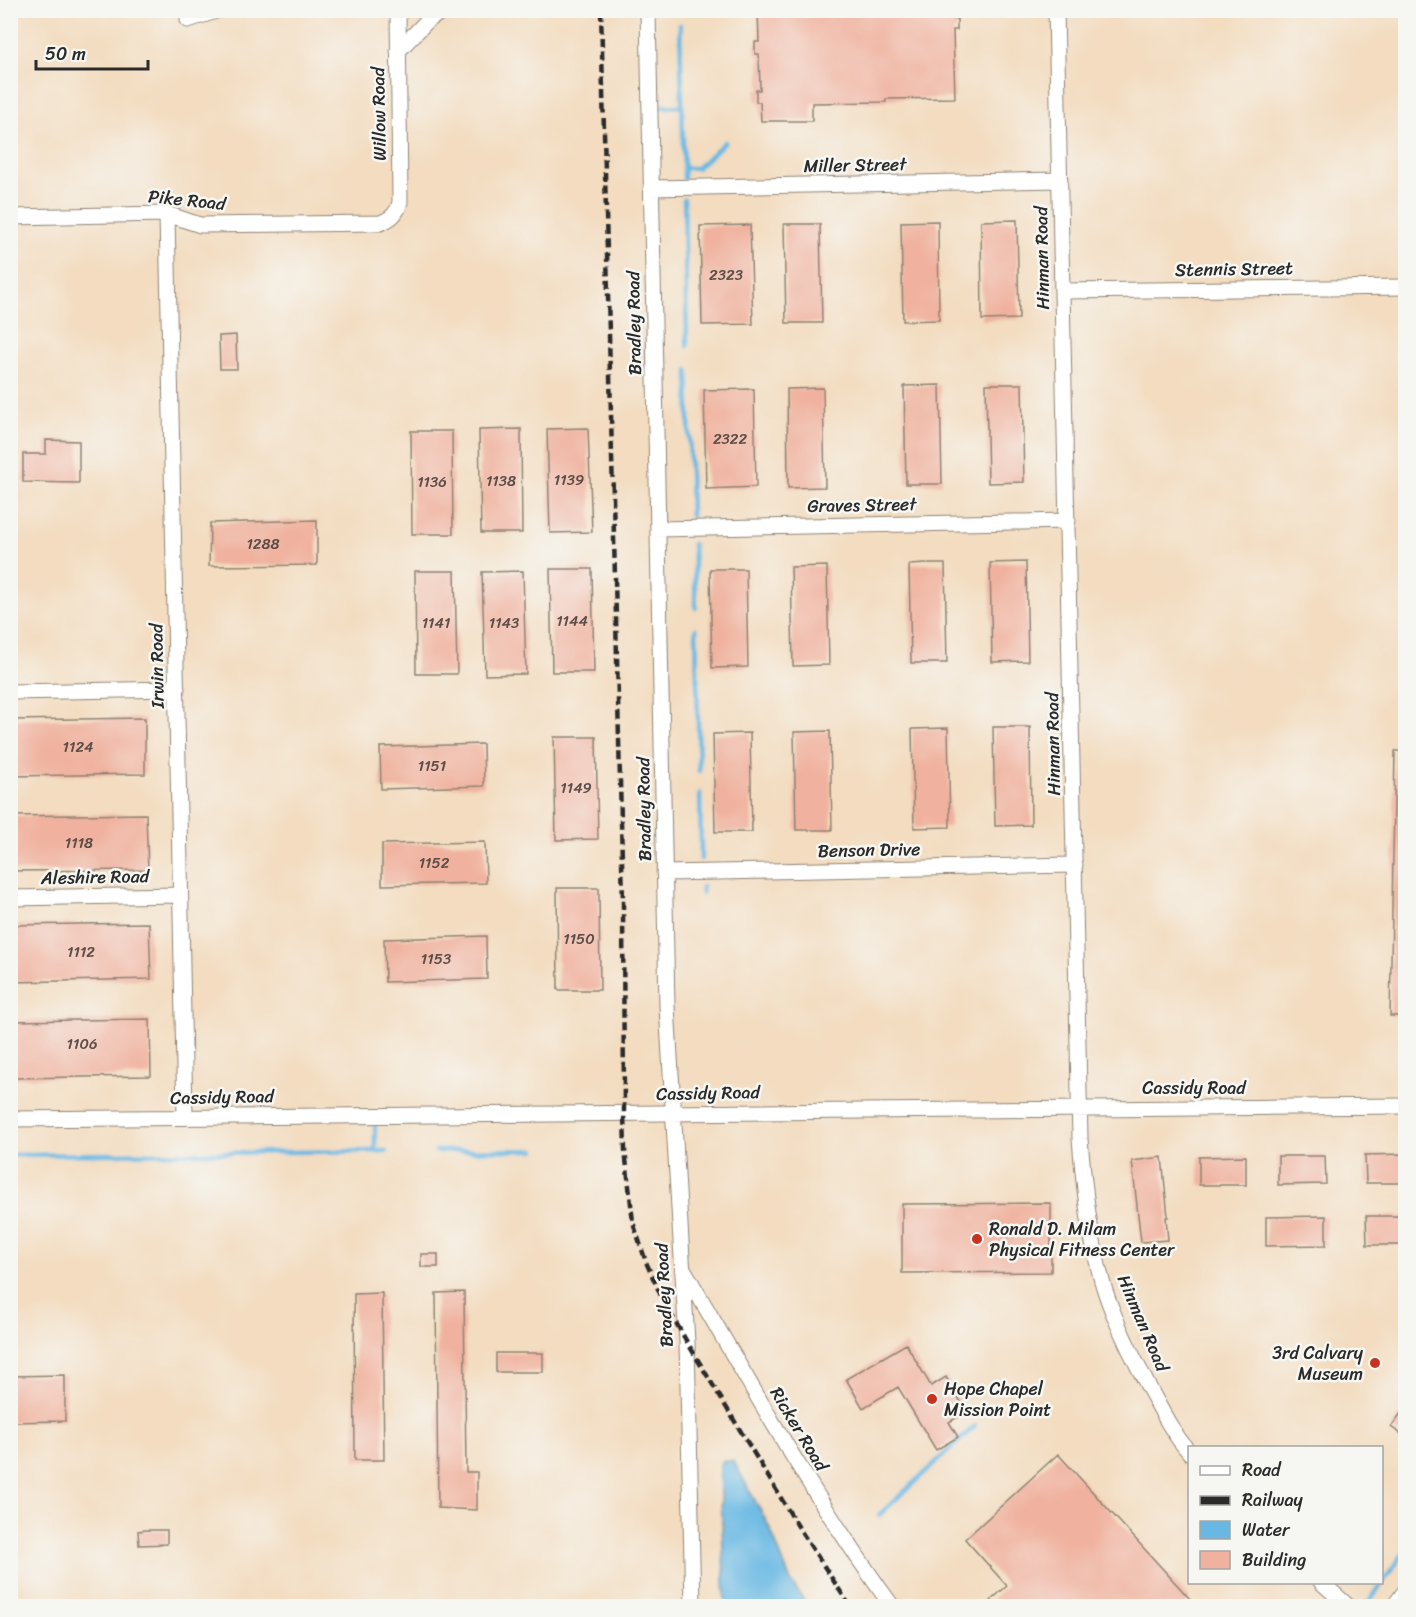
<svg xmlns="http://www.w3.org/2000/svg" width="1416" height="1617" font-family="Sriracha,sans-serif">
	<rect width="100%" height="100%" fill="#f6f6f2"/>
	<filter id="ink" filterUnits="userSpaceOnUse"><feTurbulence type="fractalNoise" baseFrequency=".0167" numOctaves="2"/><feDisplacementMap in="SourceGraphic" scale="12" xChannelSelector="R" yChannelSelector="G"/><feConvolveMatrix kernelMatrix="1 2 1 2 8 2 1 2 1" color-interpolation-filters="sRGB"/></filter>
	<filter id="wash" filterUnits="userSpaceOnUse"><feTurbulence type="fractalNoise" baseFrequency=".008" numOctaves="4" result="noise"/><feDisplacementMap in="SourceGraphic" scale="24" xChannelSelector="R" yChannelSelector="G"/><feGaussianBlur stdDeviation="1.35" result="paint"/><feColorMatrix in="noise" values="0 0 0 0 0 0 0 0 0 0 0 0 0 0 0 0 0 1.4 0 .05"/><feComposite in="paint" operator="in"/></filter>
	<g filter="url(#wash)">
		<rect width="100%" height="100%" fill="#f3dcbf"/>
		<path fill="#68b8e3" stroke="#4a7287" stroke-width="1.5" d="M 723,1461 L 733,1461 L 735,1464 L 770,1528 L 791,1582 L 808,1606 L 725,1606 L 720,1465 Z"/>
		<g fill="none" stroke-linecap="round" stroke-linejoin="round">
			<path stroke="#68b8e3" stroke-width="4.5" d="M 680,25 L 684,178
				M 652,107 L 682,106
				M 684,168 L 697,168 L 725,142
				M 684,199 L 687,346
				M 688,370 L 691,516
				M 693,544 L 696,608
				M 696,629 L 699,771
				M 700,793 L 701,859
				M 702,887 L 702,893
				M 375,1118 L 375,1131
				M 375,1135 L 375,1151
				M 436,1151 L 535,1150
				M 10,1155 L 386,1151
				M 879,1515 L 975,1426
				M 1366,1606 L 1406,1550"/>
		</g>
		<g id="blocks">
			<path fill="#f0b29f" d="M 758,10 L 953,10 L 953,19 L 957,19 L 957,30 L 953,30 L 955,98 L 886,99 L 886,102 L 812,103 L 812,121 L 761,121 L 760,102 L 756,102 L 756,90 L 760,90 L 759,54 L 755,54 L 755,42 L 759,42 Z
				M 1017,220 L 1019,319 L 982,320 L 981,221 Z
				M 938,221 L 939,320 L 903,321 L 901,222 Z
				M 784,224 L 820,224 L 822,323 L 786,323 Z
				M 750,225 L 753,324 L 702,325 L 700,226 Z
				M 236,335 L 237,369 L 220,369 L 219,336 Z
				M 986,384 L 1022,384 L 1024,482 L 988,483 Z
				M 940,385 L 942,484 L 906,484 L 904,386 Z
				M 823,388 L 825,487 L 788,488 L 787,389 Z
				M 754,389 L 756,487 L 706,489 L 704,390 Z
				M 588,428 L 592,532 L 550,533 L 547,429 Z
				M 521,429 L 522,533 L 481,533 L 479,430 Z
				M 411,431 L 452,431 L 453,534 L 412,534 Z
				M 46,440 L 79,441 L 79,483 L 23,482 L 23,454 L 46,454 Z
				M 317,520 L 317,565 L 209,566 L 210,523 Z
				M 1026,562 L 1028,661 L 992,662 L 990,563 Z
				M 925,564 L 945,564 L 947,663 L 911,663 L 909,565 Z
				M 827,566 L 829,665 L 793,666 L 791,567 Z
				M 550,569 L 592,569 L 594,672 L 552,672 Z
				M 710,569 L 746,569 L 748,667 L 712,668 Z
				M 415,571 L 455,571 L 457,674 L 416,674 Z
				M 523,571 L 526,674 L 485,675 L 482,572 Z
				M 145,718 L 145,774 L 10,776 L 10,720 Z
				M 993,727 L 1030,727 L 1031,825 L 995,826 Z
				M 948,728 L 950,827 L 914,828 L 912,729 Z
				M 830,731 L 832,830 L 796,830 L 794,732 Z
				M 750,733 L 752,832 L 715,832 L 713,734 Z
				M 554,737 L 596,737 L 598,839 L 556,840 Z
				M 483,744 L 484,786 L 381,789 L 380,747 Z
				M 1395,751 L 1406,751 L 1406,1016 L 1390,1016 Z
				M 146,814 L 148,870 L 10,871 L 10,816 Z
				M 485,842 L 486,883 L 382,885 L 382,844 Z
				M 557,888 L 599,888 L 600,990 L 558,990 Z
				M 149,923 L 151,979 L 12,982 L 12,925 Z
				M 486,936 L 487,979 L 385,982 L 384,939 Z
				M 150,1019 L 151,1076 L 14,1078 L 13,1021 Z
				M 1406,1154 L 1406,1183 L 1366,1183 L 1365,1155 Z
				M 1246,1156 L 1246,1185 L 1199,1185 L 1199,1157 Z
				M 1278,1156 L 1325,1156 L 1326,1184 L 1278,1185 Z
				M 1162,1157 L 1168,1217 L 1166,1217 L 1168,1240 L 1141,1242 L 1132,1161 Z
				M 1051,1203 L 1051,1272 L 902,1273 L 902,1204 Z
				M 1326,1216 L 1326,1245 L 1266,1246 L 1266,1217 Z
				M 1366,1216 L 1406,1216 L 1406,1245 L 1367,1245 Z
				M 421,1254 L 438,1254 L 438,1267 L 421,1267 Z
				M 464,1292 L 466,1472 L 477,1472 L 477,1510 L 438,1508 L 436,1293 Z
				M 382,1293 L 384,1460 L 355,1460 L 354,1294 Z
				M 906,1344 L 931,1386 L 946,1377 L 967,1412 L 949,1422 L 958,1437 L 936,1450 L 898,1387 L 863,1408 L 846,1379 Z
				M 496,1353 L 543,1353 L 543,1372 L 496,1372 Z
				M 65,1375 L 65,1421 L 10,1422 L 10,1376 Z
				M 1406,1406 L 1406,1437 L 1391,1427 Z
				M 1058,1454 L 1190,1599 L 1182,1606 L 1026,1606 L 1021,1601 L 1015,1606 L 997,1606 L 991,1600 L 1007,1586 L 965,1539 Z
				M 146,1530 L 167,1530 L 167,1544 L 139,1545 L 138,1531 Z"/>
		</g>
	</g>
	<g filter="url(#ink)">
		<use href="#blocks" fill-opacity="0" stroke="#8f8475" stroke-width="1.5"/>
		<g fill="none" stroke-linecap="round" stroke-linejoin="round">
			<defs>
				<path id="minor" d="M 648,10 L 667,1006 L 687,1342 L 693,1606
					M 1056,10 L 1080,1139 C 1084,1187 1089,1234 1102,1281 C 1112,1316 1129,1350 1146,1382 C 1159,1406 1172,1433 1190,1453
					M 188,20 L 219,10
					M 398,51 L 427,21 L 444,10
					M 651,188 L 1060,180
					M 167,214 L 185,1116
					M 10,217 L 167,214 L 200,225 L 380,223 C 391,219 397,214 400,202 L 398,10
					M 1063,291 L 1406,287
					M 658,529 L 1068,521
					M 10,692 L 177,689
					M 664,873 L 1075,865
					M 10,898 L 180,895
					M 10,1119 L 1406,1106
					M 684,1270 C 750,1384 814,1499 892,1606
					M 1321,1582 L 1348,1606
					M 1394,1606 L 1406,1590"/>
			</defs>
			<use href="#minor" stroke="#8f8475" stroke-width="17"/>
			<use href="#minor" stroke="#fff" stroke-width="15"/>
			<path stroke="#2b2b2b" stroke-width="4.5" stroke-dasharray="9 4.5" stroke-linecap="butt" d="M 601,10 L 623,902 L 624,1113 L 625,1150 L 633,1222 L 646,1262 L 662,1298 L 687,1342 L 799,1528 L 850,1606"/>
		</g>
	</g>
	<g fill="#c8321e" stroke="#f6f6f2" stroke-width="2">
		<circle cx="977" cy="1239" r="6"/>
		<circle cx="1375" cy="1363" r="6"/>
		<circle cx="932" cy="1399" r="6"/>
	</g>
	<g text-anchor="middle" stroke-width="5" stroke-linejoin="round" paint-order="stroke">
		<g font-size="15" fill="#5c4d48">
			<text x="726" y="280">2323</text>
			<text x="730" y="444">2322</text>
			<text x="569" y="485">1139</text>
			<text x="501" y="486">1138</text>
			<text x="432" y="487">1136</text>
			<text x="263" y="549">1288</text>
			<text x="572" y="626">1144</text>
			<text x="436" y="628">1141</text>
			<text x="504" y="628">1143</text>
			<text x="78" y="752">1124</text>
			<text x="432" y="771">1151</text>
			<text x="576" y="793">1149</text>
			<text x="79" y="848">1118</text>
			<text x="434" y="868">1152</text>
			<text x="579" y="944">1150</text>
			<text x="81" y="957">1112</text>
			<text x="436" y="964">1153</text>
			<text x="82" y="1049">1106</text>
		</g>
		<g font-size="18" fill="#2b2b2b" stroke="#f6f6f2">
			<text transform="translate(379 114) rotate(-91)" y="6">Willow Road</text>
			<text transform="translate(855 165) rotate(-1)" y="6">Miller Street</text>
			<text transform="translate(187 200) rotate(6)" y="6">Pike Road</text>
			<text transform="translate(1042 258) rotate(-91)" y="6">Hinman Road</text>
			<text transform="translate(1234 269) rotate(-1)" y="6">Stennis Street</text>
			<text transform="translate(634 323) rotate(-91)" y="6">Bradley Road</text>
			<text transform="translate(862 505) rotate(-1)" y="6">Graves Street</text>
			<text transform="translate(157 666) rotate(-91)" y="6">Irwin Road</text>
			<text transform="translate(1053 744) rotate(-91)" y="6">Hinman Road</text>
			<text transform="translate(644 809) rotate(-91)" y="6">Bradley Road</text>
			<text transform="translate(869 850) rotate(-1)" y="6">Benson Drive</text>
			<text transform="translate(95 877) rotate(-1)" y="6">Aleshire Road</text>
			<text x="1194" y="1094">Cassidy Road</text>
			<text transform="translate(708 1093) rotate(-1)" y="6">Cassidy Road</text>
			<text transform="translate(222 1097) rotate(-1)" y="6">Cassidy Road</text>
			<text transform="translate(664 1295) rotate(-93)" y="6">Bradley Road</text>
			<text transform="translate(1143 1323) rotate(67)" y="6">Hinman Road</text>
			<text transform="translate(799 1429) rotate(59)" y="6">Ricker Road</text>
		</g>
		<g font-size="18" fill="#2b2b2b" stroke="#f6f6f2" text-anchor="start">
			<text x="989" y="1235">Ronald D. Milam<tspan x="989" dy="21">Physical Fitness Center</tspan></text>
			<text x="1363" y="1359" text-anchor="end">3rd Calvary<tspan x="1363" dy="21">Museum</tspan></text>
			<text x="944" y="1395">Hope Chapel<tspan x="944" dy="21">Mission Point</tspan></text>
		</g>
	</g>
	<rect width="1416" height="1617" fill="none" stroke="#f6f6f2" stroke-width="36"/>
	<rect x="1188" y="1446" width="195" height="138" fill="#f6f6f2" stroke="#a5a5a2" stroke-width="1.5"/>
	<rect x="1200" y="1466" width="30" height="9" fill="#ffffff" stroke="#a5a5a2" stroke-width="1.5"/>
	<text x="1242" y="1476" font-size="18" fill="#2b2b2b">Road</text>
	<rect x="1200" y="1496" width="30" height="9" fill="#2b2b2b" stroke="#a5a5a2" stroke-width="1.5"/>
	<text x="1242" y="1506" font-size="18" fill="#2b2b2b">Railway</text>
	<rect x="1200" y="1521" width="30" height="18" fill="#68b8e3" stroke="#a5a5a2" stroke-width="1.5"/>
	<text x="1242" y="1536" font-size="18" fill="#2b2b2b">Water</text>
	<rect x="1200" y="1551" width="30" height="18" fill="#f0b29f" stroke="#a5a5a2" stroke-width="1.5"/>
	<text x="1242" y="1566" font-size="18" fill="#2b2b2b">Building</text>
	<path d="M36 60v9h112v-9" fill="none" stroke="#2b2b2b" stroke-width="3"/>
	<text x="45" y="60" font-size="18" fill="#2b2b2b" stroke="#f6f6f2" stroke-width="4.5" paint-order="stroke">50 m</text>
</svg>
